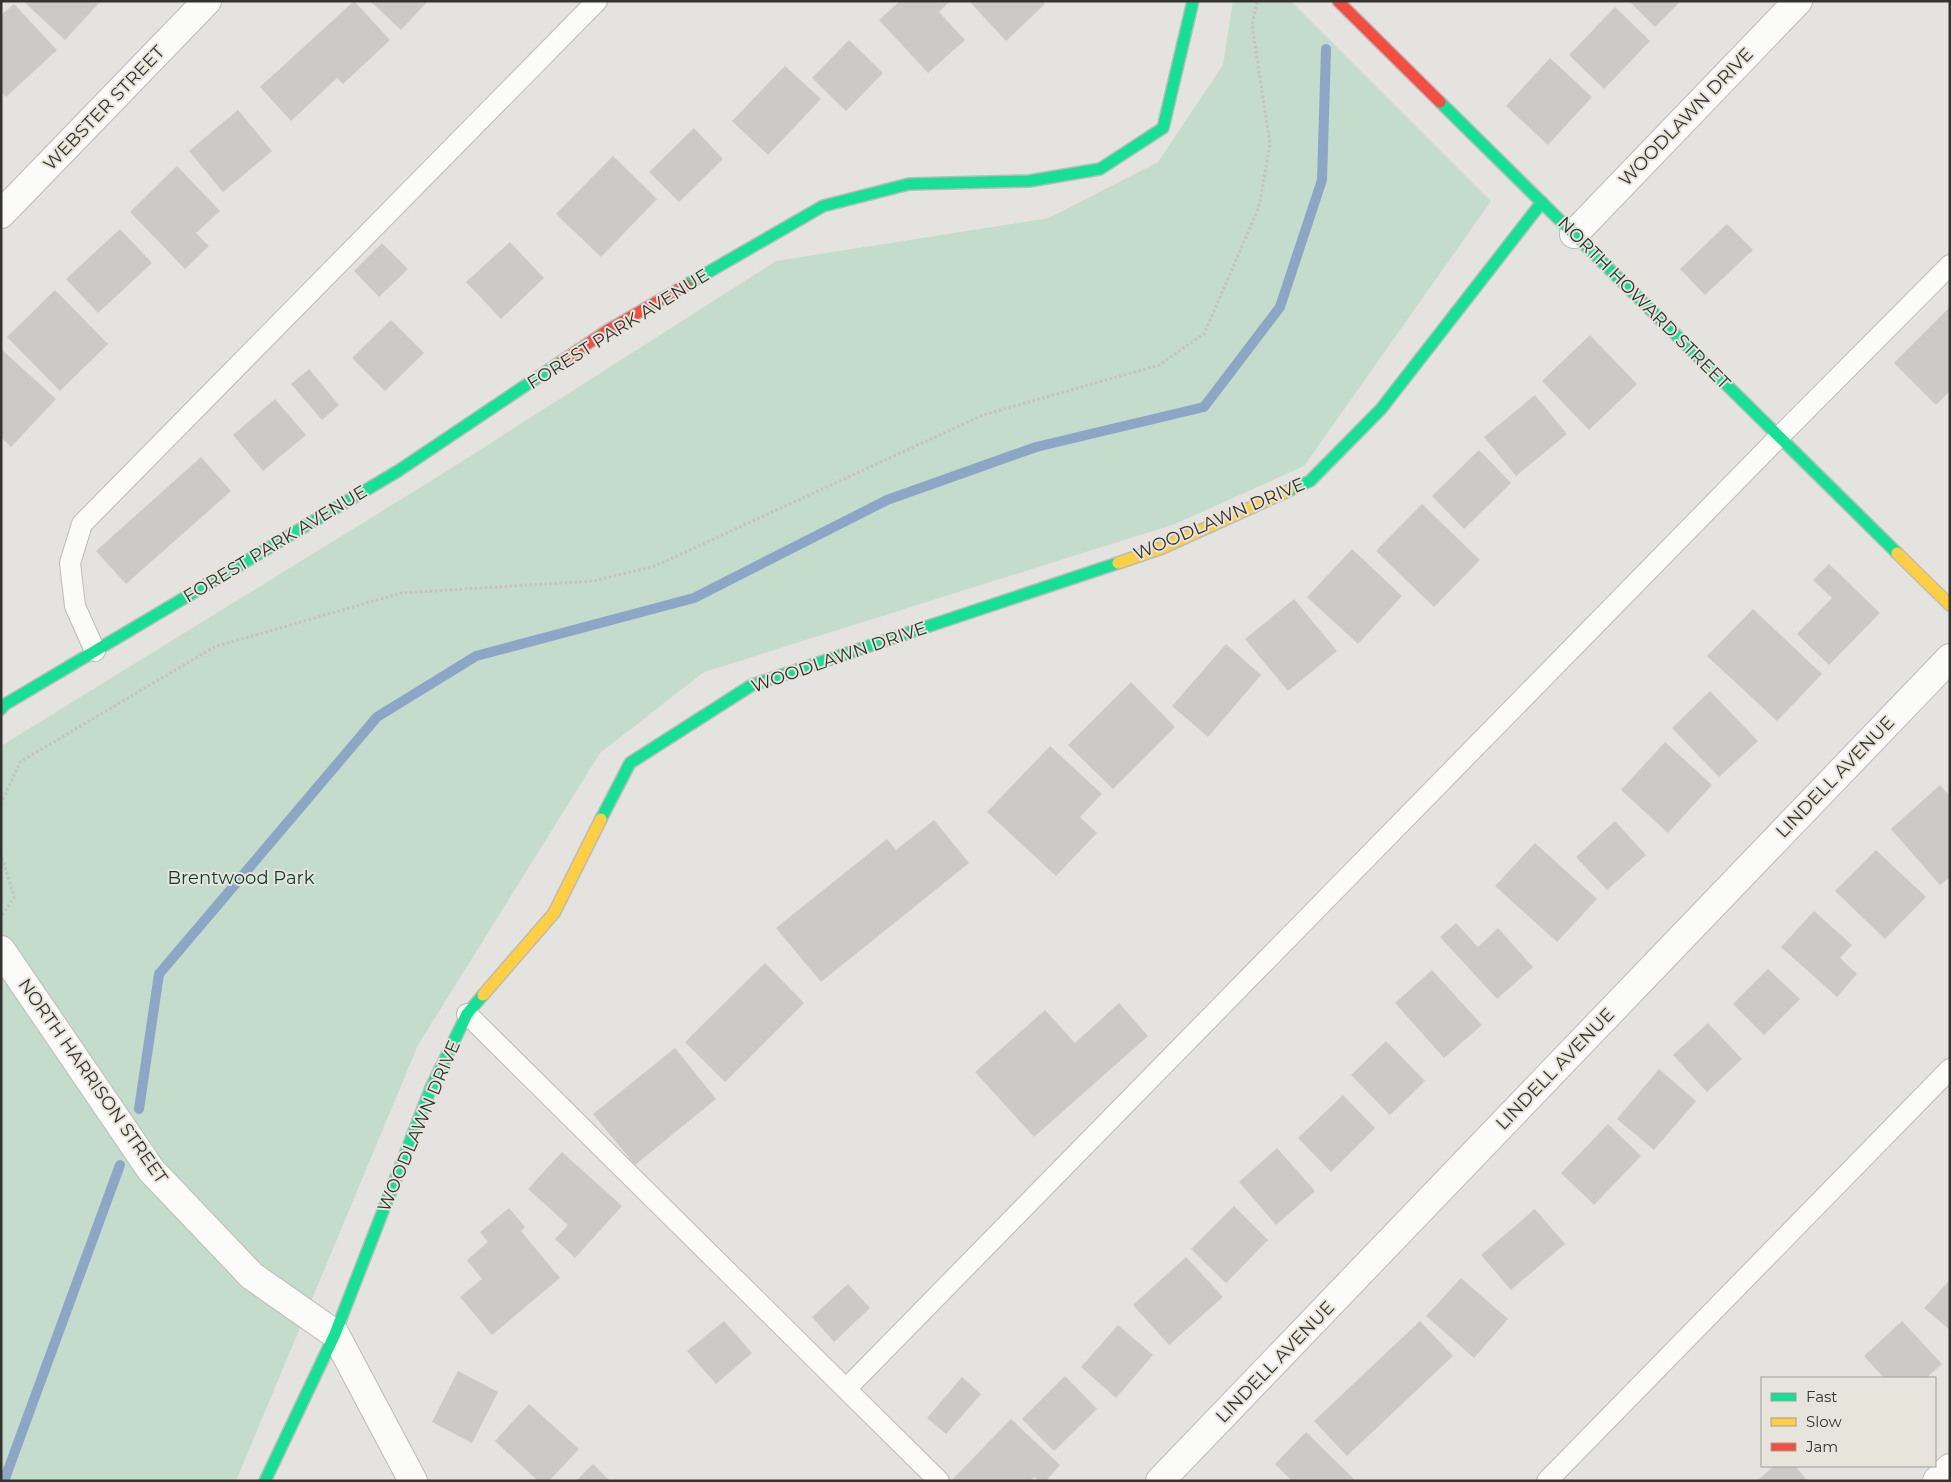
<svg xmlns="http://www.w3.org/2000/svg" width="1951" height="1482" font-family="Montserrat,sans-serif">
	<rect width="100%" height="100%" fill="#e4e3df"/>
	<path fill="#c3dccb" d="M 1233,1 L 1291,1 L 1491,201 L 1304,466 L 1175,524 L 704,672 L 600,753 L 418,1045 L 236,1481 L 1,1481 L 1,746 L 439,476 L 776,261 L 1049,218 L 1158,162 L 1223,65 Z"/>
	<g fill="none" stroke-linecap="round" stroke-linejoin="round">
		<path stroke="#8da6c5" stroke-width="10" d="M 139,1109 L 159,974 L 377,717 L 476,656 L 694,598 L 887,500 L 1036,447 L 1204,407 L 1280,307 L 1322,180 L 1326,49
			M 4,1481 L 120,1165"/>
	</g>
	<path fill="#cccac7" d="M 23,1 L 101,1 L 65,40 Z
		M 354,1 L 390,40 L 343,84 L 337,78 L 291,121 L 260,87 Z
		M 370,1 L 428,1 L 401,30 Z
		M 900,1 L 950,1 L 939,12 L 965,40 L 928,73 L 879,20 Z
		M 969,1 L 1043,1 L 1045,4 L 1006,41 Z
		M 1629,1 L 1681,1 L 1655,27 Z
		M 14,4 L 57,50 L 6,97 L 1,92 L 1,15 Z
		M 1615,7 L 1650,41 L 1604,89 L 1569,55 Z
		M 849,40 L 883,73 L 846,111 L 812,78 Z
		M 1550,58 L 1592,97 L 1548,145 L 1506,106 Z
		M 785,66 L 821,99 L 768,155 L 732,121 Z
		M 238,110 L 272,151 L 223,192 L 189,151 Z
		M 694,128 L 723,159 L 679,202 L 649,172 Z
		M 613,156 L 657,199 L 601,257 L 556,214 Z
		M 177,166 L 220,211 L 196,233 L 209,246 L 185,269 L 130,212 Z
		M 1727,224 L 1753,250 L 1705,295 L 1680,269 Z
		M 120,229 L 152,263 L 98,313 L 66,279 Z
		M 510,242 L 544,278 L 501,319 L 466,282 Z
		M 382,243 L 408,269 L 379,297 L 354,271 Z
		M 55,290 L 108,344 L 60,391 L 7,337 Z
		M 1950,307 L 1950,391 L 1936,405 L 1894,363 Z
		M 391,320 L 424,353 L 385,391 L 352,358 Z
		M 1590,335 L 1637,384 L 1589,430 L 1542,381 Z
		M 1,349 L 56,399 L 11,447 L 1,437 Z
		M 309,369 L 339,405 L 322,420 L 291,384 Z
		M 1535,395 L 1567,434 L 1516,476 L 1484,437 Z
		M 275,399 L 306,435 L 263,471 L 233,435 Z
		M 1479,450 L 1511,483 L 1464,529 L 1432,496 Z
		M 201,457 L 231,491 L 126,584 L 96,551 Z
		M 1422,504 L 1480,560 L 1434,607 L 1376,551 Z
		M 1352,549 L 1402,596 L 1358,644 L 1307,597 Z
		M 1829,564 L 1880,613 L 1829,665 L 1797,634 L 1832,598 L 1813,580 Z
		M 1294,599 L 1337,651 L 1288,691 L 1245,639 Z
		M 1753,609 L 1822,674 L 1777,721 L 1707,656 Z
		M 1226,644 L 1261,675 L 1208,737 L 1172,706 Z
		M 1131,682 L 1175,727 L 1113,789 L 1068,745 Z
		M 1710,691 L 1758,741 L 1719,777 L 1672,728 Z
		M 1665,742 L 1712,785 L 1668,833 L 1621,790 Z
		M 1050,746 L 1102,794 L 1080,817 L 1097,833 L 1056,876 L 987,812 Z
		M 1940,785 L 1950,796 L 1950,877 L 1940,885 L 1891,829 Z
		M 934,820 L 969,863 L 821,982 L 776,928 L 887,839 L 896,850 Z
		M 1615,821 L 1646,855 L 1607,890 L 1576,857 Z
		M 1535,843 L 1597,899 L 1557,942 L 1495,886 Z
		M 1876,850 L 1926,897 L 1885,939 L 1835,891 Z
		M 1814,911 L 1852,945 L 1840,958 L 1857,974 L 1837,997 L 1781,947 Z
		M 1456,923 L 1478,947 L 1498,928 L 1533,967 L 1497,999 L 1440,937 Z
		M 765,963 L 804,1003 L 725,1082 L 685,1042 Z
		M 1768,969 L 1800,999 L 1764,1035 L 1733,1004 Z
		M 1432,970 L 1482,1025 L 1444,1058 L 1395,1003 Z
		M 1119,1003 L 1148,1036 L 1034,1137 L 975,1072 L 1045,1010 L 1075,1043 Z
		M 1708,1023 L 1742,1059 L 1707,1092 L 1673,1055 Z
		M 1386,1041 L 1425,1081 L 1390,1115 L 1351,1075 Z
		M 675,1048 L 716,1099 L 635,1165 L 593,1114 Z
		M 1659,1069 L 1696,1101 L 1654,1150 L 1617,1119 Z
		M 1343,1095 L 1375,1128 L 1331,1172 L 1298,1138 Z
		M 1608,1124 L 1641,1156 L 1594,1205 L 1561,1173 Z
		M 1277,1148 L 1315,1191 L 1276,1225 L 1239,1182 Z
		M 562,1152 L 622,1206 L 575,1258 L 555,1239 L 568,1225 L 528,1189 Z
		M 1234,1206 L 1268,1240 L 1226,1283 L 1191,1249 Z
		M 509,1208 L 525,1227 L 521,1231 L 560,1278 L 492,1335 L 460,1297 L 482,1279 L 467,1260 L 488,1242 L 480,1232 Z
		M 1535,1209 L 1565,1244 L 1511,1290 L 1481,1255 Z
		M 1186,1257 L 1223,1297 L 1169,1345 L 1133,1305 Z
		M 1461,1278 L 1508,1319 L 1474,1358 L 1426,1316 Z
		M 1950,1280 L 1950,1330 L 1924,1308 Z
		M 848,1284 L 870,1308 L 834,1342 L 812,1317 Z
		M 724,1321 L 752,1353 L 716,1384 L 687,1351 Z
		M 1420,1321 L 1453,1356 L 1347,1456 L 1314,1421 Z
		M 1902,1321 L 1942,1364 L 1926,1378 L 1884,1378 L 1864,1356 Z
		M 1118,1325 L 1153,1355 L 1116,1398 L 1081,1367 Z
		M 458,1371 L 498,1392 L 472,1443 L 432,1422 Z
		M 1065,1376 L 1097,1409 L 1054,1451 L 1022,1419 Z
		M 962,1377 L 981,1394 L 946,1434 L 927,1418 Z
		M 529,1404 L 579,1449 L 549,1481 L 538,1481 L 495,1441 Z
		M 1011,1419 L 1060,1465 L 1046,1481 L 1039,1481 L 1034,1477 L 1030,1481 L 951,1481 Z
		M 1306,1432 L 1356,1481 L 1292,1481 L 1275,1464 Z
		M 593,1464 L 610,1481 L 576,1481 Z
		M 1774,1466 L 1795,1466 L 1808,1481 L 1757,1481 Z"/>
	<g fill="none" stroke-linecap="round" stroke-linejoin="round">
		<defs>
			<path id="lane" d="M 95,651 L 75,606 L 70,563 L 82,524 L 597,1
				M 467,1014 L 939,1481
				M 846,1389 L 1779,437 L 1950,265
				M 1547,1481 L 1950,1069"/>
			<path id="street" d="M 1,214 L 207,1
				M 1574,234 L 1798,1
				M 1,950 L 151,1170 L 252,1276 L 335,1334 L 413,1481
				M 1160,1481 L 1950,658
				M 1937,1481 L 1950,1468"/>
			<path id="fast" d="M 1440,102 L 1897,553
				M 686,285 L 823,206 L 909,184 L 1029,181 L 1100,169 L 1163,128 L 1193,1
				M 1288,491 L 1310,481 L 1381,409 L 1542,202
				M 1,709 L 4,705 L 398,471 L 562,361
				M 601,819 L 630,763 L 752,685 L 1118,563
				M 265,1481 L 335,1334 L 431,1088 L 467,1014 L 483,995"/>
			<path id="slow" d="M 1897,553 L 1950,605
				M 1118,563 L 1162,548 L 1288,491
				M 483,995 L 554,913 L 601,819"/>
			<path id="jam" d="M 1338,1 L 1440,102
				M 562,361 L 608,330 L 686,285"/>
		</defs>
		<use href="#lane" stroke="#bcbbb8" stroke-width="22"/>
		<use href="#street" stroke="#bcbbb8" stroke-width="30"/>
		<use href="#fast" stroke="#bcbbb8" stroke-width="14"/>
		<use href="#slow" stroke="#bcbbb8" stroke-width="14"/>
		<use href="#jam" stroke="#bcbbb8" stroke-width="14"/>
		<path stroke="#c4c3c0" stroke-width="3" stroke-dasharray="2.5 2.5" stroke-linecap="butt" d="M 1,804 L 20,762 L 214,647 L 401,593 L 593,581 L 655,566 L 983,415 L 1159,365 L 1204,334 L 1259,207 L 1270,144 L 1252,25 L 1257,1
			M 1,853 L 14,897 L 1,917"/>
		<use href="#lane" stroke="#fbfbfa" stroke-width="20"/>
		<use href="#street" stroke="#fbfbfa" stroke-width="28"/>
		<use href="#fast" stroke="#16e098" stroke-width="11"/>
		<use href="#slow" stroke="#ffcf43" stroke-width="11"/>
		<use href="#jam" stroke="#f24e42" stroke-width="11"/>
	</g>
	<g text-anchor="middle" stroke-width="4" stroke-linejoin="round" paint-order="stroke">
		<g font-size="18" fill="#353330" stroke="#e7e4dc">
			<text transform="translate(104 108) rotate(-46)" y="6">WEBSTER STREET</text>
			<text transform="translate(1686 117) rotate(-46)" y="6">WOODLAWN DRIVE</text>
			<text transform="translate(1644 303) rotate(45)" y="6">NORTH HOWARD STREET</text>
			<text transform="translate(618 329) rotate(-32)" y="6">FOREST PARK AVENUE</text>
			<text transform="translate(1219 519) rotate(-23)" y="6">WOODLAWN DRIVE</text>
			<text transform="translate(275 544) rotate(-31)" y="6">FOREST PARK AVENUE</text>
			<text transform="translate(839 657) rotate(-19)" y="6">WOODLAWN DRIVE</text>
			<text transform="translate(1835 777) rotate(-46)" y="6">LINDELL AVENUE</text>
			<text transform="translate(1555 1069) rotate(-46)" y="6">LINDELL AVENUE</text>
			<text transform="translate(93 1081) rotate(55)" y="6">NORTH HARRISON STREET</text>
			<text transform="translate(419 1126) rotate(-67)" y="6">WOODLAWN DRIVE</text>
			<text transform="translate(1275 1362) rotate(-46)" y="6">LINDELL AVENUE</text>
		</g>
		<g font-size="18" fill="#0c3d26" stroke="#e7e4dc">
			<text x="241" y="884">Brentwood Park</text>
		</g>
	</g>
	<rect width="1951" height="1482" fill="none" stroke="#353330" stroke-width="5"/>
	<rect x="1761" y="1377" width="175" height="90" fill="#e7e4dc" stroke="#a09d97"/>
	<rect x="1771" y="1393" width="25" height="8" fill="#16e098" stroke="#a09d97"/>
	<text x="1806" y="1402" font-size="15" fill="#353330">Fast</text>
	<rect x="1771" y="1418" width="25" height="8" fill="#ffcf43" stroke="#a09d97"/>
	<text x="1806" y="1427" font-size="15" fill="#353330">Slow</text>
	<rect x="1771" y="1443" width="25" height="8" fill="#f24e42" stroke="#a09d97"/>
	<text x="1806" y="1452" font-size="15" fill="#353330">Jam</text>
</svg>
